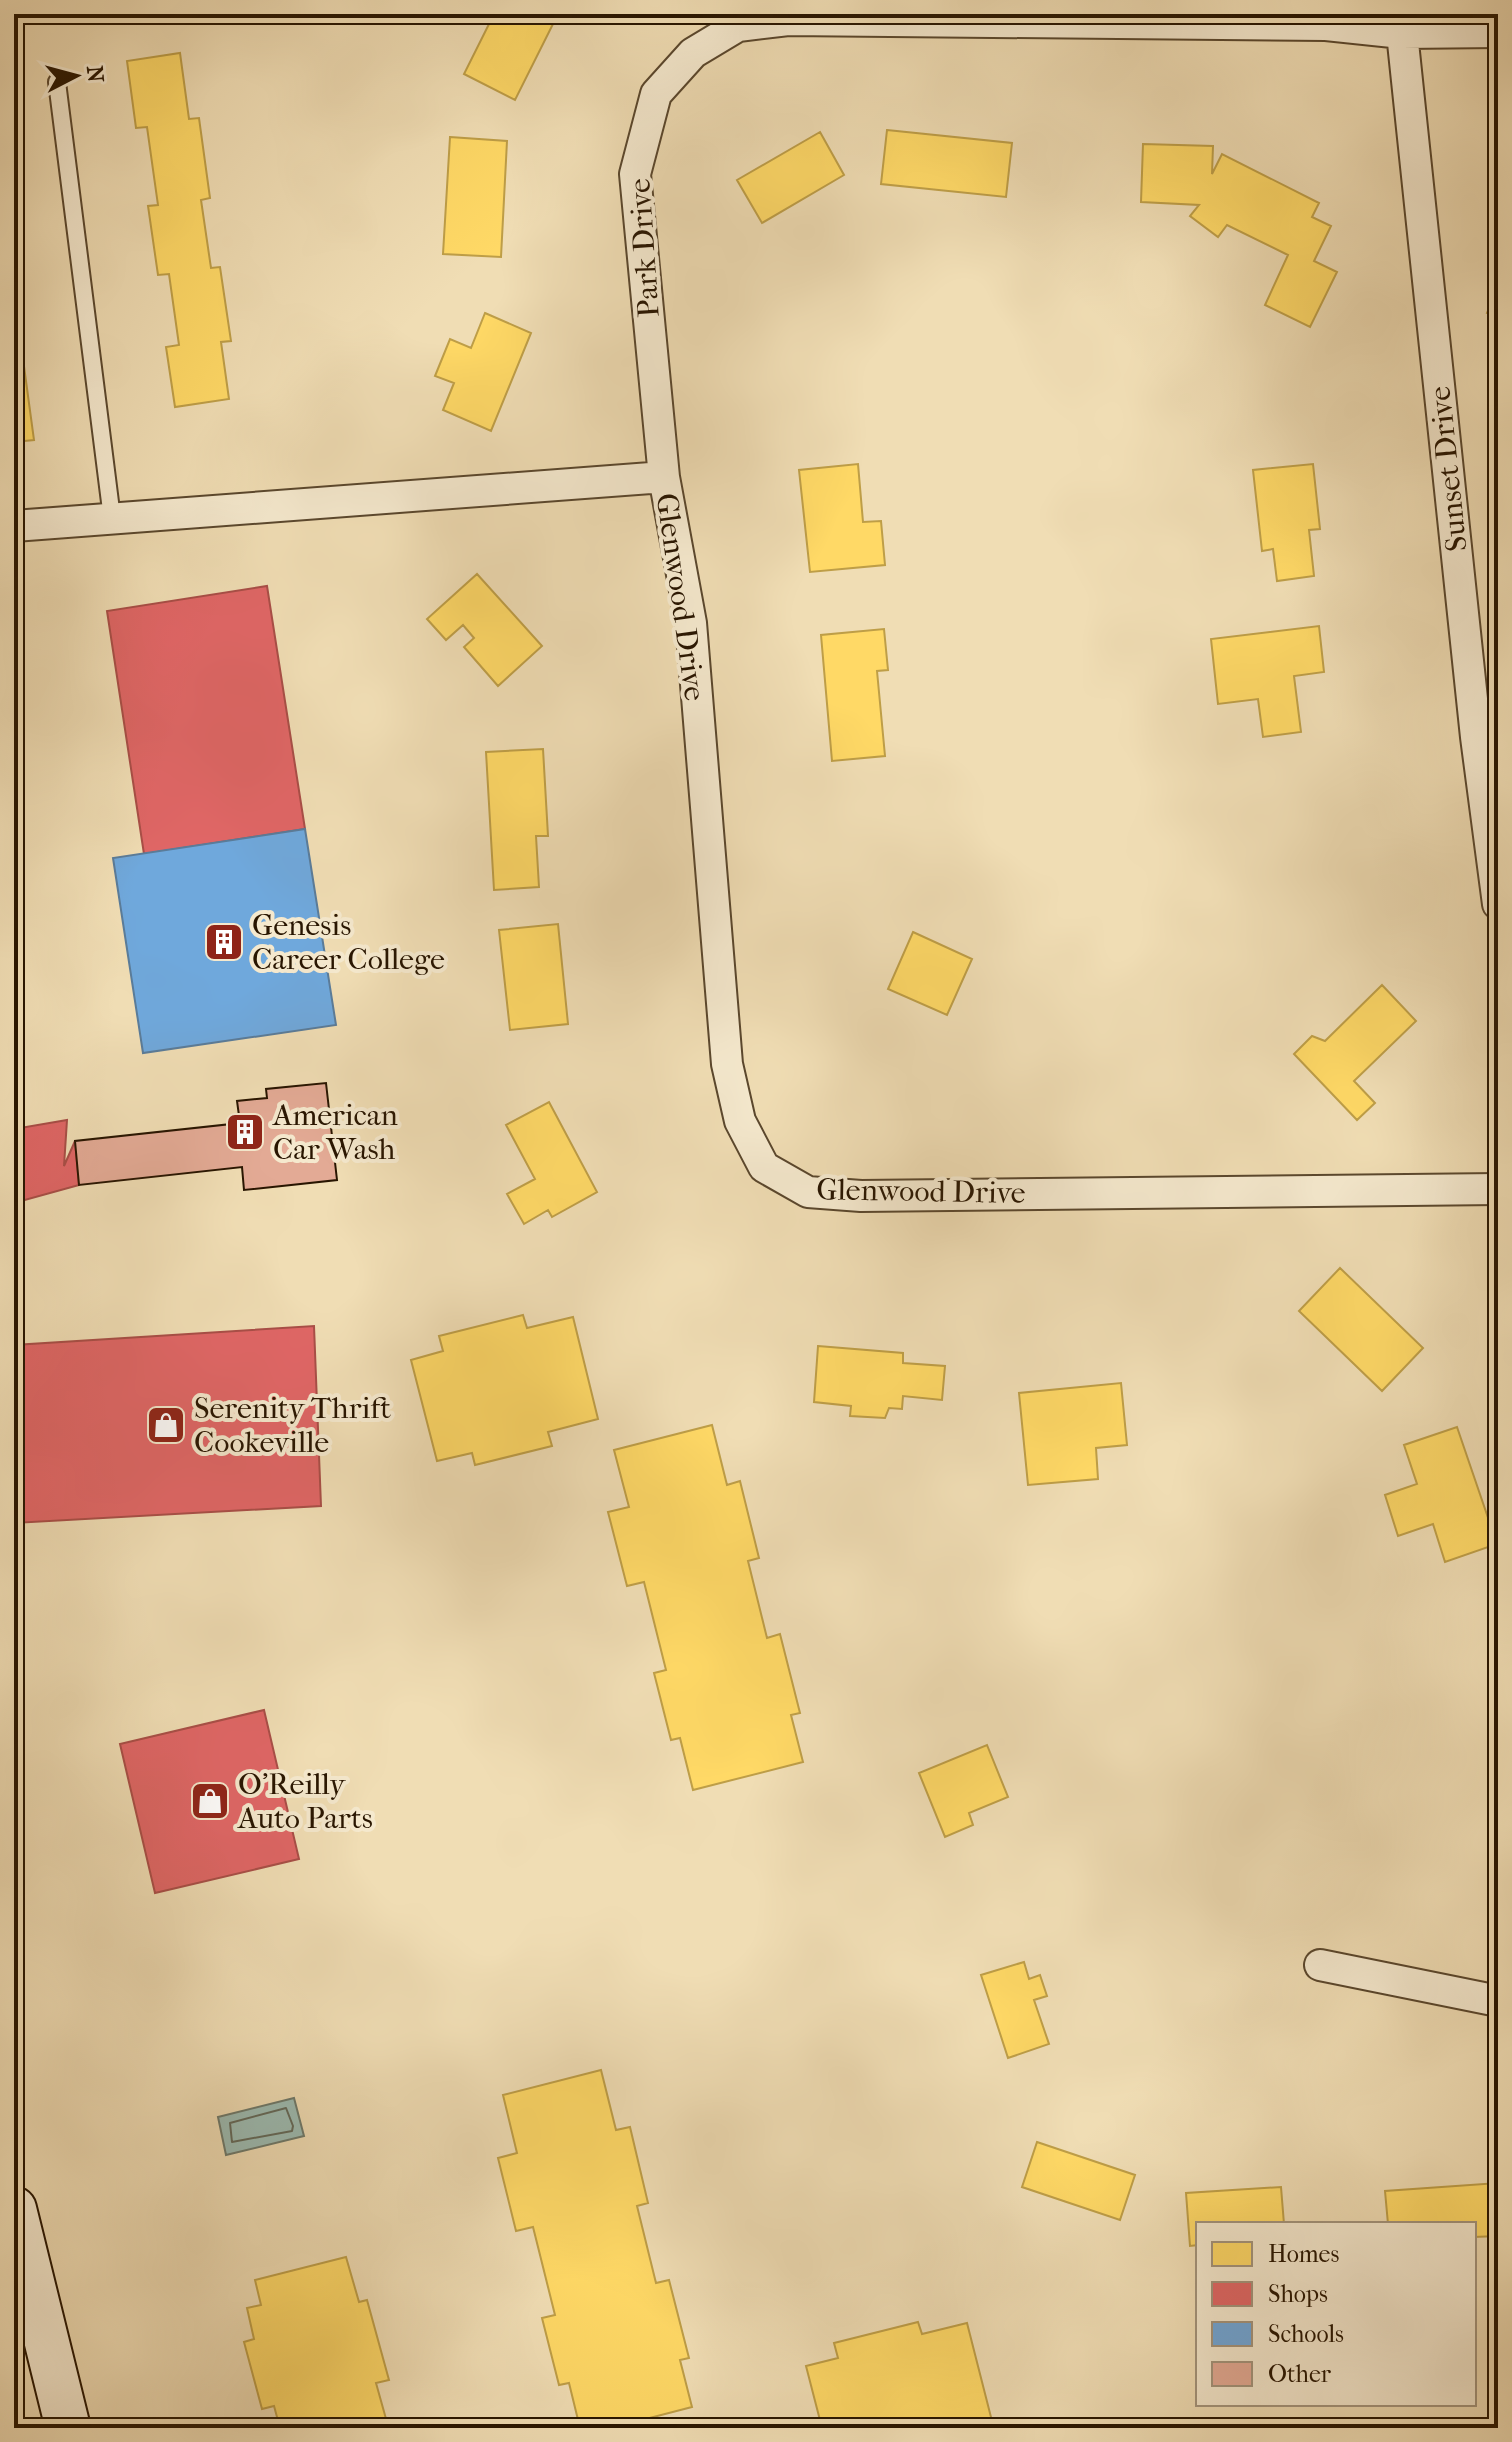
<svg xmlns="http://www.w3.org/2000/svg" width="1512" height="2442" font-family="'IM FELL French Canon',serif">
	<rect width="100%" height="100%" fill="#f0ddb4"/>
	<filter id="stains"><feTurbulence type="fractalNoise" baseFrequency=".0025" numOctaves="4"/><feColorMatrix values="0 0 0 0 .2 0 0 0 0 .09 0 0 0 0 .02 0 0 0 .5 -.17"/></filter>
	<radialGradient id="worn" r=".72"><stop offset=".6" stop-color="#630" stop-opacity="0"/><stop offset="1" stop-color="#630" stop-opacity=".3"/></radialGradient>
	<path fill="#9bbbb2" stroke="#6d796b" stroke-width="2" d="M 294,2098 L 304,2136 L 226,2155 L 218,2117 Z"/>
	<path fill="#ffd966" stroke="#be9e47" stroke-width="2" d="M 494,14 L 558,14 L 515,100 L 464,74 Z
		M 180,53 L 189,119 L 199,118 L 210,198 L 201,200 L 211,268 L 220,267 L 231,341 L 221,342 L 229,399 L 175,407 L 166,347 L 179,345 L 169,274 L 158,275 L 148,206 L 158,205 L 147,127 L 136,128 L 127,61 Z
		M 887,130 L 1012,143 L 1006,197 L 881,184 Z
		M 820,132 L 844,175 L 762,223 L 737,180 Z
		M 450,137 L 507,141 L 501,257 L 443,254 Z
		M 1143,144 L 1213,146 L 1212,174 L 1222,154 L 1319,203 L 1312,217 L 1331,226 L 1314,261 L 1337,272 L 1310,327 L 1265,305 L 1288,255 L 1227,225 L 1218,237 L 1190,216 L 1199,205 L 1141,202 Z
		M 1498,288 L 1498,318 L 1487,313 Z
		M 485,313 L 531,333 L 491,431 L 443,410 L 454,383 L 435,376 L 450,339 L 471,348 Z
		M 23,359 L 34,440 L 14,442 L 14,360 Z
		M 858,464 L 863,522 L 881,521 L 885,565 L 810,572 L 799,470 Z
		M 1313,464 L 1320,529 L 1309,530 L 1314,576 L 1277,581 L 1273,549 L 1262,551 L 1253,470 Z
		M 477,574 L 542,646 L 498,686 L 464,647 L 474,638 L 463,625 L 446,640 L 427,619 Z
		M 1319,626 L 1324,672 L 1294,676 L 1301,732 L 1263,737 L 1258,699 L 1218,704 L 1211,639 Z
		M 884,629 L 888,670 L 877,671 L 885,756 L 832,761 L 821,635 Z
		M 543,749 L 548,836 L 536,836 L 539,887 L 494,890 L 486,752 Z
		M 558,924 L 568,1024 L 510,1030 L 499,930 Z
		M 913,932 L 972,959 L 947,1015 L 888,989 Z
		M 1382,985 L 1416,1021 L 1354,1081 L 1375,1103 L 1357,1120 L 1294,1054 L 1312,1036 L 1325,1041 Z
		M 549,1102 L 597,1192 L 552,1217 L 548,1210 L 524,1224 L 507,1194 L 535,1179 L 506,1125 Z
		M 1340,1268 L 1423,1348 L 1382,1391 L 1299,1311 Z
		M 523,1315 L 527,1328 L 573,1317 L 598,1419 L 548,1432 L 552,1446 L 475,1465 L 472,1453 L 437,1461 L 411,1360 L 443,1351 L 439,1336 Z
		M 818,1346 L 903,1353 L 903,1363 L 945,1366 L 942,1400 L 903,1396 L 902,1409 L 889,1408 L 885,1418 L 850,1416 L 851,1406 L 814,1402 Z
		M 1121,1383 L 1127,1445 L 1096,1448 L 1098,1479 L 1028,1485 L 1019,1393 Z
		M 712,1425 L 727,1485 L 740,1481 L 759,1558 L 748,1561 L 767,1638 L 780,1634 L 800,1713 L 791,1715 L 803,1762 L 693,1790 L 680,1738 L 671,1740 L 654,1673 L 666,1670 L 644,1582 L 627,1586 L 608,1512 L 629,1507 L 614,1450 Z
		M 1457,1427 L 1497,1544 L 1445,1562 L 1433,1524 L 1398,1536 L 1385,1495 L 1417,1484 L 1404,1445 Z
		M 987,1745 L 1008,1797 L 969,1813 L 973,1825 L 945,1837 L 919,1773 Z
		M 1024,1962 L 1029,1979 L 1040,1975 L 1047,1996 L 1034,2000 L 1049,2044 L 1008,2058 L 981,1975 Z
		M 601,2070 L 616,2130 L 630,2127 L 648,2203 L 637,2206 L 656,2283 L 669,2280 L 689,2358 L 680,2360 L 692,2407 L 611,2428 L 580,2428 L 569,2383 L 559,2385 L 542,2318 L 555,2315 L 533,2227 L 516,2231 L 498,2158 L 517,2153 L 503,2095 Z
		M 1037,2142 L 1135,2175 L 1120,2220 L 1022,2187 Z
		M 1498,2183 L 1498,2236 L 1474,2237 L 1474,2224 L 1388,2224 L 1385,2191 Z
		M 1281,2187 L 1284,2224 L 1198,2224 L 1198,2245 L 1190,2246 L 1186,2193 Z
		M 346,2257 L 359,2302 L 367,2300 L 389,2380 L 376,2383 L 388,2426 L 280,2428 L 274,2406 L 262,2409 L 244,2342 L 254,2339 L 247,2308 L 261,2305 L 255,2280 Z
		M 918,2322 L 922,2334 L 967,2323 L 993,2425 L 822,2428 L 806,2366 L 838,2358 L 834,2343 Z"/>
	<path fill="#e06666" stroke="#a94e47" stroke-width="2" d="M 267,586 L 305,829 L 144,854 L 107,611 Z
		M 67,1120 L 64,1166 L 75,1141 L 79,1185 L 14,1203 L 14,1129 Z
		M 314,1326 L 321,1506 L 14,1523 L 14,1345 Z
		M 264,1710 L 299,1859 L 155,1893 L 120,1744 Z"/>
	<path fill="#6fa8dc" stroke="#5a7c9a" stroke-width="2" d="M 305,829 L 336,1025 L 143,1053 L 113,858 Z"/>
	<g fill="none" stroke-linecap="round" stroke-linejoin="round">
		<path stroke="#626859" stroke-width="2" d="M 286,2108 L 293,2126 L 292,2131 L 232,2142 L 230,2123 Z"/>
	</g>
	<path fill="#e3aa95" stroke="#281500" stroke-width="2" d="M 326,1083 L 337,1180 L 244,1190 L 242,1167 L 79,1185 L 75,1141 L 240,1123 L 237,1101 L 267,1098 L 266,1089 Z"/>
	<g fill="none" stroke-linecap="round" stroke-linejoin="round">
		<defs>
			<path id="lane" d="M 57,82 L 112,518"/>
			<path id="street" d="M 1498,32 L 1402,33 L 1326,25 L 788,20 L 738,26 L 693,53 L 656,94 L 635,174 L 664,477 L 691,623 L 727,1064 L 740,1121 L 764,1167 L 808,1192 L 861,1196 L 1498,1189
				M 1402,33 L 1476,737 L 1498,904
				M 14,526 L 664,477
				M 1320,1965 L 1498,2001"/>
			<path id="secondary" d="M 14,2209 L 68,2428"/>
		</defs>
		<use href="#lane" stroke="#5a472d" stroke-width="20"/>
		<use href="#street" stroke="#5a472d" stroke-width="34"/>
		<use href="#secondary" stroke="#281500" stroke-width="48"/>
		<use href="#lane" stroke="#f5e9ce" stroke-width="16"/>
		<use href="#street" stroke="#f5e9ce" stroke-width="30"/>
		<use href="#secondary" stroke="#f5e9ce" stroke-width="44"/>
	</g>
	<defs>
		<symbol id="building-square" viewBox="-11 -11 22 22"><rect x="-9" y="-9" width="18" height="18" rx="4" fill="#8f2418" stroke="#f5e9ce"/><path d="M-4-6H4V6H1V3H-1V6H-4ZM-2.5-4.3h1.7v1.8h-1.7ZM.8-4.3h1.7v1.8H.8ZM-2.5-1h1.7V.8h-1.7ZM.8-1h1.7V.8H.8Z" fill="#fff"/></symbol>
		<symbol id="shop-square" viewBox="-11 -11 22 22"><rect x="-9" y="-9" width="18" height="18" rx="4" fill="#8f2418" stroke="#f5e9ce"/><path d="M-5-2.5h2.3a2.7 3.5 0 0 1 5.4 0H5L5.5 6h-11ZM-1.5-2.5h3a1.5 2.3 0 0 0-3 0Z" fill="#fff"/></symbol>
	</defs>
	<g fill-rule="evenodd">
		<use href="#building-square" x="202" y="920" width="44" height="44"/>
		<use href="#building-square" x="223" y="1110" width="44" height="44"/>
		<use href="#shop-square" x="144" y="1403" width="44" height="44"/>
		<use href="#shop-square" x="188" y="1779" width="44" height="44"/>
	</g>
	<g text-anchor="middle" stroke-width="8" stroke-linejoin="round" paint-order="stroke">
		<g font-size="30" fill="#281500" stroke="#f5e9ce">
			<text transform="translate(644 248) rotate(-94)" y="10">Park Drive</text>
			<text transform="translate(1448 469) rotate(-96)" y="10">Sunset Drive</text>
			<text transform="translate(681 597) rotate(82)" y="10">Glenwood Drive</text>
			<text transform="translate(921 1191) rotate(1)" y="10">Glenwood Drive</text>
		</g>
		<g font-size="30" fill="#281500" stroke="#f5e9ce" text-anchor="start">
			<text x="252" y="935">Genesis<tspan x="252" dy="34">Career College</tspan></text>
			<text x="273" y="1125">American<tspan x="273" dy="34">Car Wash</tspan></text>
			<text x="194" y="1418">Serenity Thrift<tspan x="194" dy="34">Cookeville</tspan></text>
			<text x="238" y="1794">O'Reilly<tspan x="238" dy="34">Auto Parts</tspan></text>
		</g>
	</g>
	<rect width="1512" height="2442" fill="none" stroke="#f0ddb4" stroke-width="48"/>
	<rect x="16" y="16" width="1480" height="2410" fill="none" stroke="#281500" stroke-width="4"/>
	<rect x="24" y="24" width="1464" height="2394" fill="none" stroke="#281500" stroke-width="2"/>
	<rect x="1196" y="2222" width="280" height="184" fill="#f5e9ce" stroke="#a3947c" stroke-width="2"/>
	<rect x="1212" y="2242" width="40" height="24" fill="#ffd966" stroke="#a3947c" stroke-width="2"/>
	<text x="1268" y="2262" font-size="24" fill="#281500">Homes</text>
	<rect x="1212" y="2282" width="40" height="24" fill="#e06666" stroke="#a3947c" stroke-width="2"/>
	<text x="1268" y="2302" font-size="24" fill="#281500">Shops</text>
	<rect x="1212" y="2322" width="40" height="24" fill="#6fa8dc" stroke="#a3947c" stroke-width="2"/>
	<text x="1268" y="2342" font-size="24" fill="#281500">Schools</text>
	<rect x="1212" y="2362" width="40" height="24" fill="#e3aa95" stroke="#a3947c" stroke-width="2"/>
	<text x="1268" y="2382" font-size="24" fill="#281500">Other</text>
	<g transform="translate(76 76) rotate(84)" stroke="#f5e9ce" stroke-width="6" paint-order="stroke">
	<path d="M0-6L14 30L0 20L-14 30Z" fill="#281500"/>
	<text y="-12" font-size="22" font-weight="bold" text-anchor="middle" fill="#281500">N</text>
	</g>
	<rect width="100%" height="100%" filter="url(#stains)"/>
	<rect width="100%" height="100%" fill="url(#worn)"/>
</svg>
